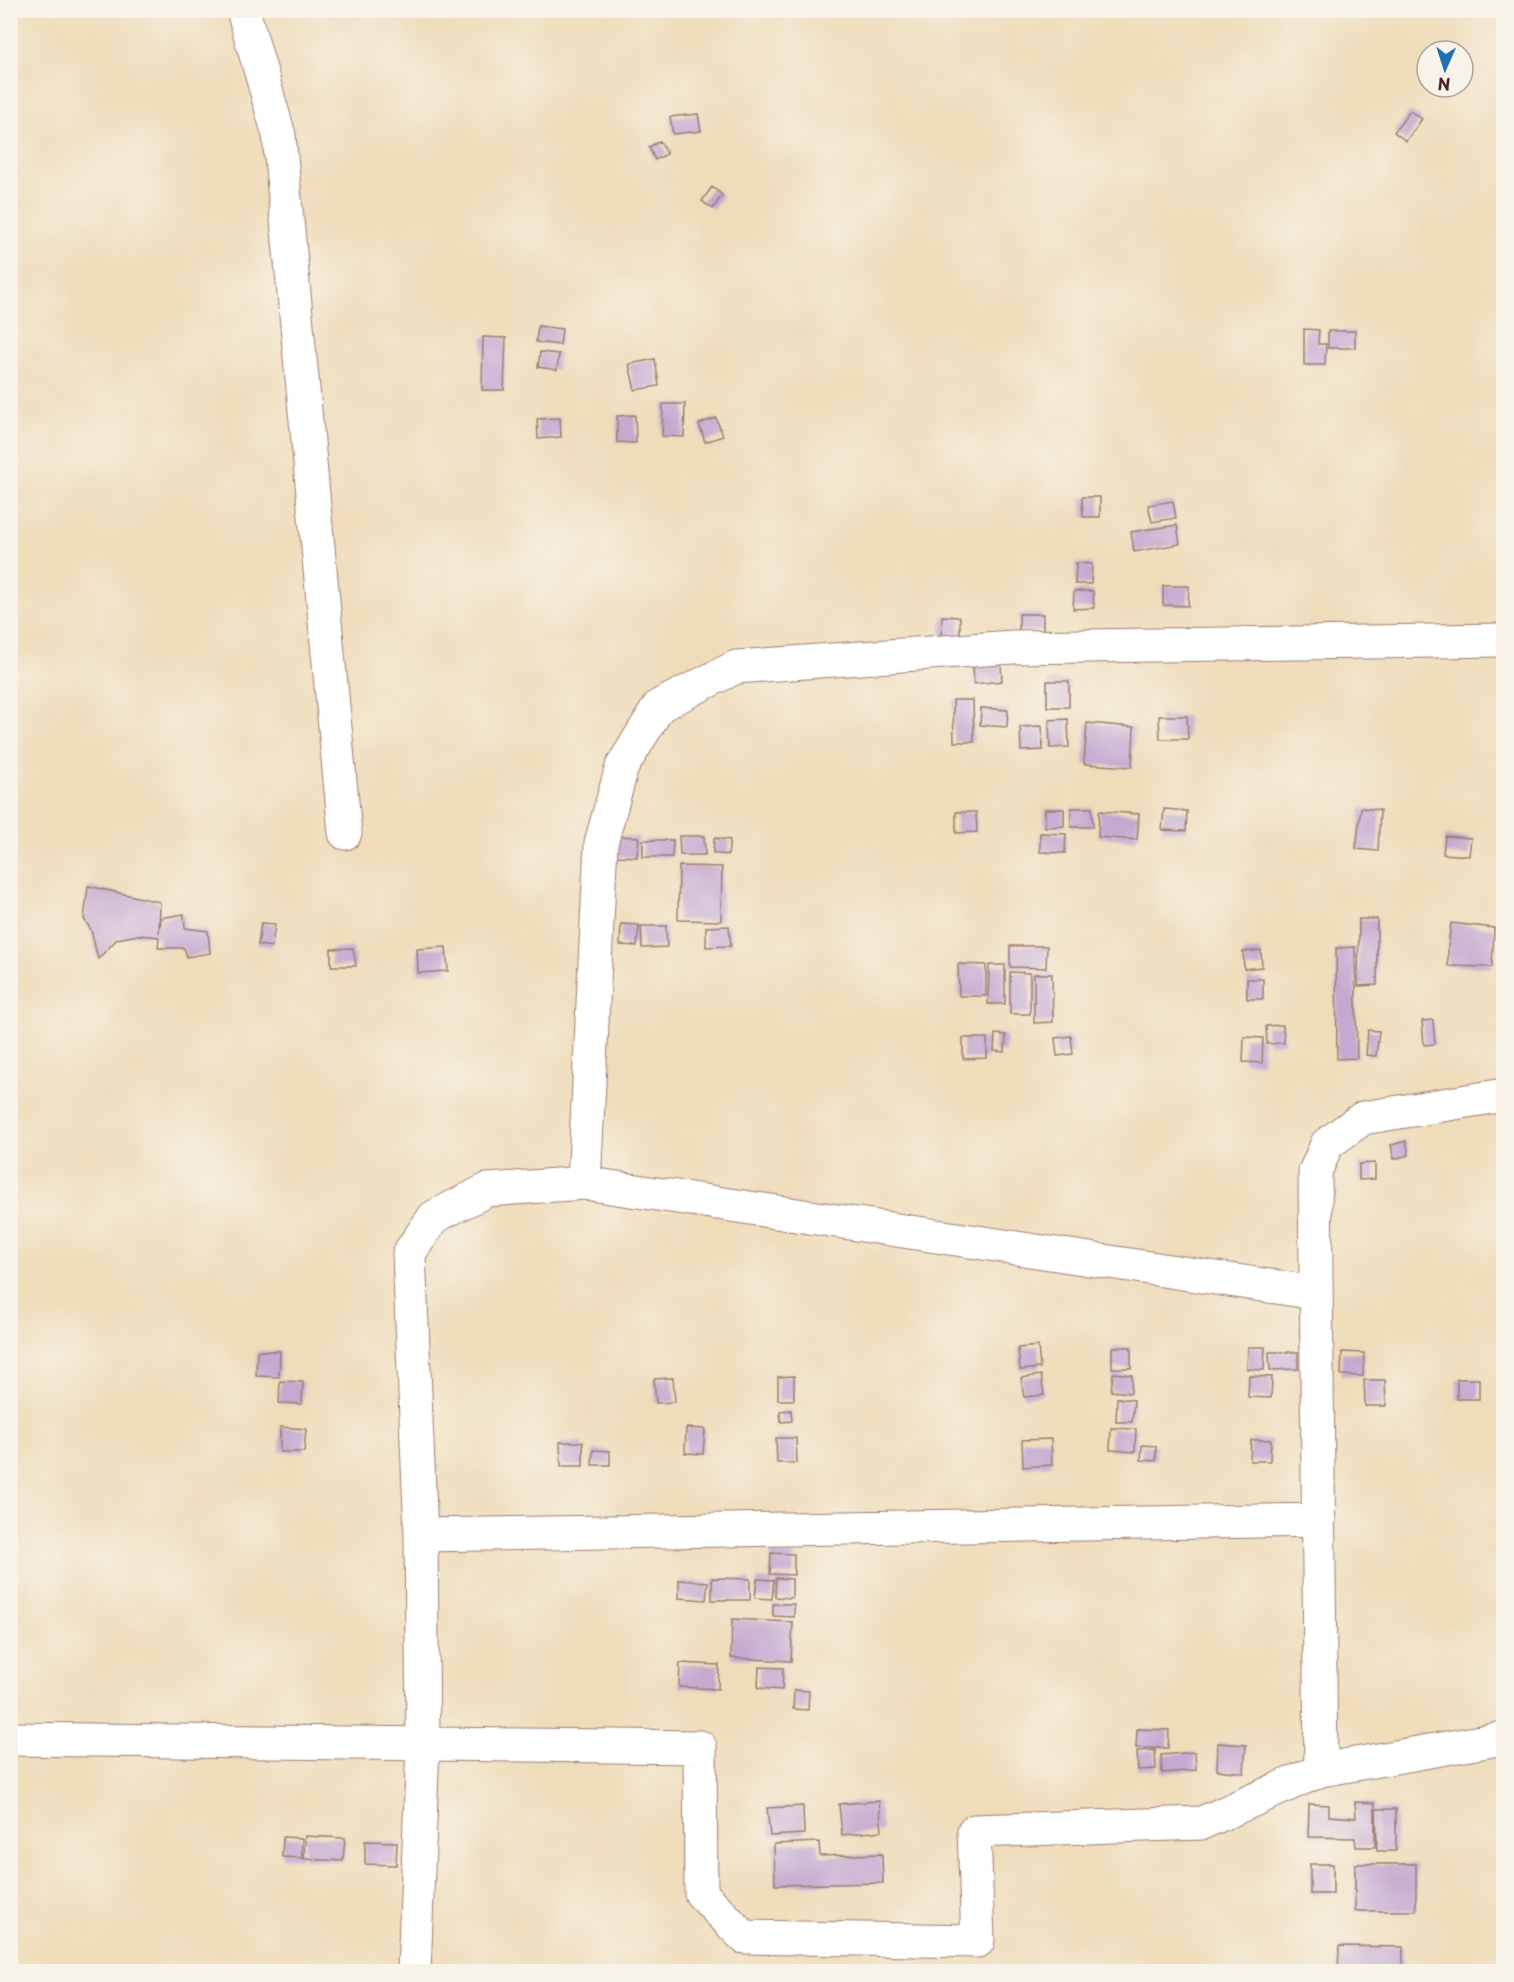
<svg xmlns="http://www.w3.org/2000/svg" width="1514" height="1982" font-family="'Playpen Sans',sans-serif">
	<rect width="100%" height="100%" fill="#f7f3e8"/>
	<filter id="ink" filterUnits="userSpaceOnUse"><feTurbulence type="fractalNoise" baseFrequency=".0167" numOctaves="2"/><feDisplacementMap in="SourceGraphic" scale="12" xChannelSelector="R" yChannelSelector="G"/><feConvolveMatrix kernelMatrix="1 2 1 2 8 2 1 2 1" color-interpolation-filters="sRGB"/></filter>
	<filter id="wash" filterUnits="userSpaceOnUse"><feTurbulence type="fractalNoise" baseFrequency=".008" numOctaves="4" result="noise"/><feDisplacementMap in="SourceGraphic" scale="24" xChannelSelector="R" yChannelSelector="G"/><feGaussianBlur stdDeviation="1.35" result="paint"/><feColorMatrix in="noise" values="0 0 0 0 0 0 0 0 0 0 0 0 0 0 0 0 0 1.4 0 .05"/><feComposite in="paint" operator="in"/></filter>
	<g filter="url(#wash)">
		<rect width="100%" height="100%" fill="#efdcb9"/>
		<g id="blocks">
			<path fill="#c4a9d1" d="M 1410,111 L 1422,119 L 1406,141 L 1394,132 Z
				M 698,114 L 701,131 L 673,134 L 670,117 Z
				M 660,141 L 667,154 L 655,160 L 649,147 Z
				M 712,187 L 722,195 L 713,209 L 702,201 Z
				M 538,326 L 562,329 L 560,345 L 536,342 Z
				M 1304,329 L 1319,330 L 1318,344 L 1326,344 L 1325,365 L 1304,365 Z
				M 1328,331 L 1355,331 L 1355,348 L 1328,348 Z
				M 483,337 L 506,338 L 504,390 L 482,390 Z
				M 540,352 L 559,354 L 557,370 L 538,367 Z
				M 655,359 L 659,386 L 635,390 L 629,364 Z
				M 663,404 L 685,404 L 684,437 L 662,436 Z
				M 635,415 L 636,443 L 617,442 L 617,416 Z
				M 560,418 L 561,437 L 538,439 L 537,419 Z
				M 716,418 L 723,436 L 705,442 L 699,424 Z
				M 1082,497 L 1100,497 L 1100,517 L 1083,517 Z
				M 1173,501 L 1176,518 L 1152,522 L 1148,505 Z
				M 1177,525 L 1180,544 L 1134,552 L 1131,532 Z
				M 1076,563 L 1092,564 L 1091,584 L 1075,584 Z
				M 1163,586 L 1189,586 L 1188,606 L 1163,605 Z
				M 1074,591 L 1093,591 L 1094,608 L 1073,609 Z
				M 1019,614 L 1043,614 L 1043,631 L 1019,631 Z
				M 942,616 L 960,617 L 960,638 L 941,637 Z
				M 1001,664 L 1002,681 L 974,684 L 973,666 Z
				M 1047,681 L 1069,681 L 1069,707 L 1047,707 Z
				M 953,700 L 973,700 L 974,742 L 954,742 Z
				M 981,708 L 1008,710 L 1007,727 L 980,725 Z
				M 1159,716 L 1187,716 L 1188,739 L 1160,739 Z
				M 1068,719 L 1069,747 L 1050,748 L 1049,720 Z
				M 1087,723 L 1134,727 L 1132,767 L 1084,764 Z
				M 1042,726 L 1043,750 L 1021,751 L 1020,727 Z
				M 1071,808 L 1092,808 L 1093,827 L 1071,827 Z
				M 1361,808 L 1380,810 L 1378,851 L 1356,849 Z
				M 1045,809 L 1064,809 L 1064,826 L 1045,827 Z
				M 1164,809 L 1187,811 L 1186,831 L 1162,830 Z
				M 1099,811 L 1139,814 L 1137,840 L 1098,837 Z
				M 956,812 L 976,812 L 977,832 L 956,833 Z
				M 1040,833 L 1066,834 L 1065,853 L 1040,852 Z
				M 616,836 L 639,837 L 637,857 L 614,856 Z
				M 679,836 L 704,836 L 705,855 L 680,855 Z
				M 1445,836 L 1471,838 L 1469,856 L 1443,854 Z
				M 714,838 L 730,840 L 728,855 L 713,853 Z
				M 643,840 L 673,840 L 672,857 L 643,857 Z
				M 679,866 L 722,867 L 721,921 L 678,920 Z
				M 88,886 L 160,902 L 159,933 L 161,918 L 184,914 L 185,928 L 208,931 L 210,953 L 187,957 L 184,948 L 158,948 L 159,937 L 138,935 L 117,939 L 98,959 L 91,930 L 84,919 Z
				M 1359,919 L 1377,919 L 1377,985 L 1358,986 Z
				M 261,923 L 275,924 L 272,947 L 258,945 Z
				M 1451,923 L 1494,928 L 1492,967 L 1448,966 L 1448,947 Z
				M 621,924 L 639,925 L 637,946 L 620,945 Z
				M 641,926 L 666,926 L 667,947 L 642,948 Z
				M 729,926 L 731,946 L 706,947 L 706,927 Z
				M 1010,946 L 1047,946 L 1046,968 L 1010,967 Z
				M 446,947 L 448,971 L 418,973 L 417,949 Z
				M 1355,947 L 1357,1058 L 1337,1059 L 1336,948 Z
				M 353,948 L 356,966 L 331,966 L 331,949 Z
				M 1261,950 L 1262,967 L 1244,969 L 1243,952 Z
				M 958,964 L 986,965 L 986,996 L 959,996 Z
				M 989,965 L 1005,965 L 1005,1004 L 988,1004 Z
				M 1010,972 L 1030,973 L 1030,1014 L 1010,1014 Z
				M 1034,974 L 1052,974 L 1053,1022 L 1034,1023 Z
				M 1247,979 L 1263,979 L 1263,999 L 1247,999 Z
				M 1433,1020 L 1435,1044 L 1424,1045 L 1422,1021 Z
				M 1283,1025 L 1284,1043 L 1267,1044 L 1266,1026 Z
				M 1368,1030 L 1379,1031 L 1376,1056 L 1366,1055 Z
				M 995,1034 L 1006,1035 L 1005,1052 L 994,1051 Z
				M 1071,1036 L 1073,1054 L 1057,1056 L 1055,1038 Z
				M 1244,1037 L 1263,1038 L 1262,1063 L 1243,1062 Z
				M 963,1038 L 987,1038 L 987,1058 L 963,1059 Z
				M 1406,1141 L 1409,1155 L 1394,1159 L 1391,1145 Z
				M 1375,1163 L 1375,1179 L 1359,1180 L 1359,1164 Z
				M 1038,1346 L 1040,1368 L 1020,1370 L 1018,1348 Z
				M 1112,1347 L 1131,1347 L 1131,1368 L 1112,1368 Z
				M 1248,1347 L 1265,1347 L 1264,1370 L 1247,1369 Z
				M 257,1351 L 280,1351 L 279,1377 L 256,1376 Z
				M 1269,1352 L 1298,1352 L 1298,1369 L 1270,1370 Z
				M 1342,1352 L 1364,1353 L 1363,1376 L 1341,1375 Z
				M 1113,1373 L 1132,1375 L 1131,1393 L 1111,1391 Z
				M 1041,1375 L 1044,1395 L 1024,1397 L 1021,1378 Z
				M 794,1376 L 794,1400 L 778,1400 L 778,1377 Z
				M 1249,1376 L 1272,1377 L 1271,1398 L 1248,1397 Z
				M 673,1378 L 675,1402 L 656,1403 L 654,1379 Z
				M 1457,1379 L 1479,1379 L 1479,1399 L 1457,1399 Z
				M 1364,1380 L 1385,1380 L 1386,1406 L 1365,1406 Z
				M 280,1381 L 303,1382 L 302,1404 L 279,1403 Z
				M 1117,1398 L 1134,1400 L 1132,1422 L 1116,1422 Z
				M 791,1410 L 792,1421 L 781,1422 L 780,1411 Z
				M 280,1427 L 306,1429 L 304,1452 L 280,1452 Z
				M 686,1428 L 705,1429 L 703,1454 L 685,1453 Z
				M 1111,1428 L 1136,1429 L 1135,1452 L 1110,1450 Z
				M 776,1438 L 796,1438 L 797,1463 L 777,1463 Z
				M 1051,1439 L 1052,1465 L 1023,1467 L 1022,1440 Z
				M 1251,1440 L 1271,1440 L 1270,1461 L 1250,1461 Z
				M 560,1442 L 583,1442 L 583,1466 L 561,1466 Z
				M 1142,1445 L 1156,1446 L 1156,1461 L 1141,1460 Z
				M 593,1450 L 610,1451 L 610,1465 L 592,1465 Z
				M 771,1553 L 794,1554 L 794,1575 L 770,1574 Z
				M 712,1578 L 750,1579 L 750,1600 L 712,1600 Z
				M 776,1578 L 792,1579 L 792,1598 L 775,1597 Z
				M 757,1579 L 774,1580 L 772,1599 L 755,1598 Z
				M 679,1580 L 708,1582 L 706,1600 L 679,1598 Z
				M 773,1604 L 794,1604 L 794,1617 L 773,1616 Z
				M 732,1619 L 793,1622 L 791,1661 L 731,1658 Z
				M 680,1663 L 719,1665 L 718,1689 L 679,1687 Z
				M 759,1667 L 783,1668 L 782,1690 L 758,1688 Z
				M 794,1690 L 809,1691 L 808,1710 L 793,1709 Z
				M 1137,1729 L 1169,1730 L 1168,1748 L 1136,1748 Z
				M 1218,1743 L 1246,1745 L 1244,1773 L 1217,1770 Z
				M 1155,1750 L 1156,1769 L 1138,1770 L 1137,1751 Z
				M 1195,1752 L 1196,1770 L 1162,1773 L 1161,1755 Z
				M 879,1801 L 882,1831 L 842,1835 L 839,1804 Z
				M 1355,1802 L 1375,1803 L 1375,1847 L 1356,1847 L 1355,1838 L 1308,1837 L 1309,1804 L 1329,1805 L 1329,1816 L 1356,1818 Z
				M 803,1806 L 804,1834 L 770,1836 L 767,1808 Z
				M 1376,1809 L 1396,1809 L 1396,1851 L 1377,1851 Z
				M 305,1836 L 345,1838 L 343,1861 L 304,1859 Z
				M 283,1837 L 302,1838 L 302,1858 L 282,1857 Z
				M 365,1841 L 397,1842 L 396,1865 L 365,1864 Z
				M 819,1842 L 820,1856 L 882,1854 L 883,1883 L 775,1885 L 774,1844 Z
				M 1310,1864 L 1333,1864 L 1333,1894 L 1310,1894 Z
				M 1355,1864 L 1416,1864 L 1416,1911 L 1355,1911 Z
				M 1339,1946 L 1403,1947 L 1403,1972 L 1338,1972 Z"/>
		</g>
	</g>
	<g filter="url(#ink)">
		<use href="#blocks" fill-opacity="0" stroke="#9c7e72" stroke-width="1.5"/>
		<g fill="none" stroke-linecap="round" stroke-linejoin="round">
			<defs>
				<path id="minor" d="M 243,10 L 279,135 L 345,833
					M 584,1183 L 601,843 L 622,767 L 659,706 L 736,667 L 1013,647 L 1504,640
					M 421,1535 L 1319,1520
					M 10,1739 L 700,1747 L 701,1893 L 744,1937 L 978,1941 L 974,1831 L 1202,1823 L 1321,1770 L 1504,1738
					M 1321,1770 L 1315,1172 L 1327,1144 L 1363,1118 L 1504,1095
					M 414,1972 L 423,1745 L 421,1535 L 409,1253 L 434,1217 L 487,1190 L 584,1183 L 1316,1293"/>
			</defs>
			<use href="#minor" stroke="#9c7e72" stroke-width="35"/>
			<use href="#minor" stroke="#fff" stroke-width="33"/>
		</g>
	</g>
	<rect width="1514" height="1982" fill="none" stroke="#f7f3e8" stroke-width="36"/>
	<g transform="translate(1445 69) rotate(183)"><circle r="28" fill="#f7f3e8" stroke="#b29e9c" stroke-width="1.5"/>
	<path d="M0-4.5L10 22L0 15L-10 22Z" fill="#1f6fb2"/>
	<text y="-9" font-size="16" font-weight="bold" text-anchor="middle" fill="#4a1f2b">N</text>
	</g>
</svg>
